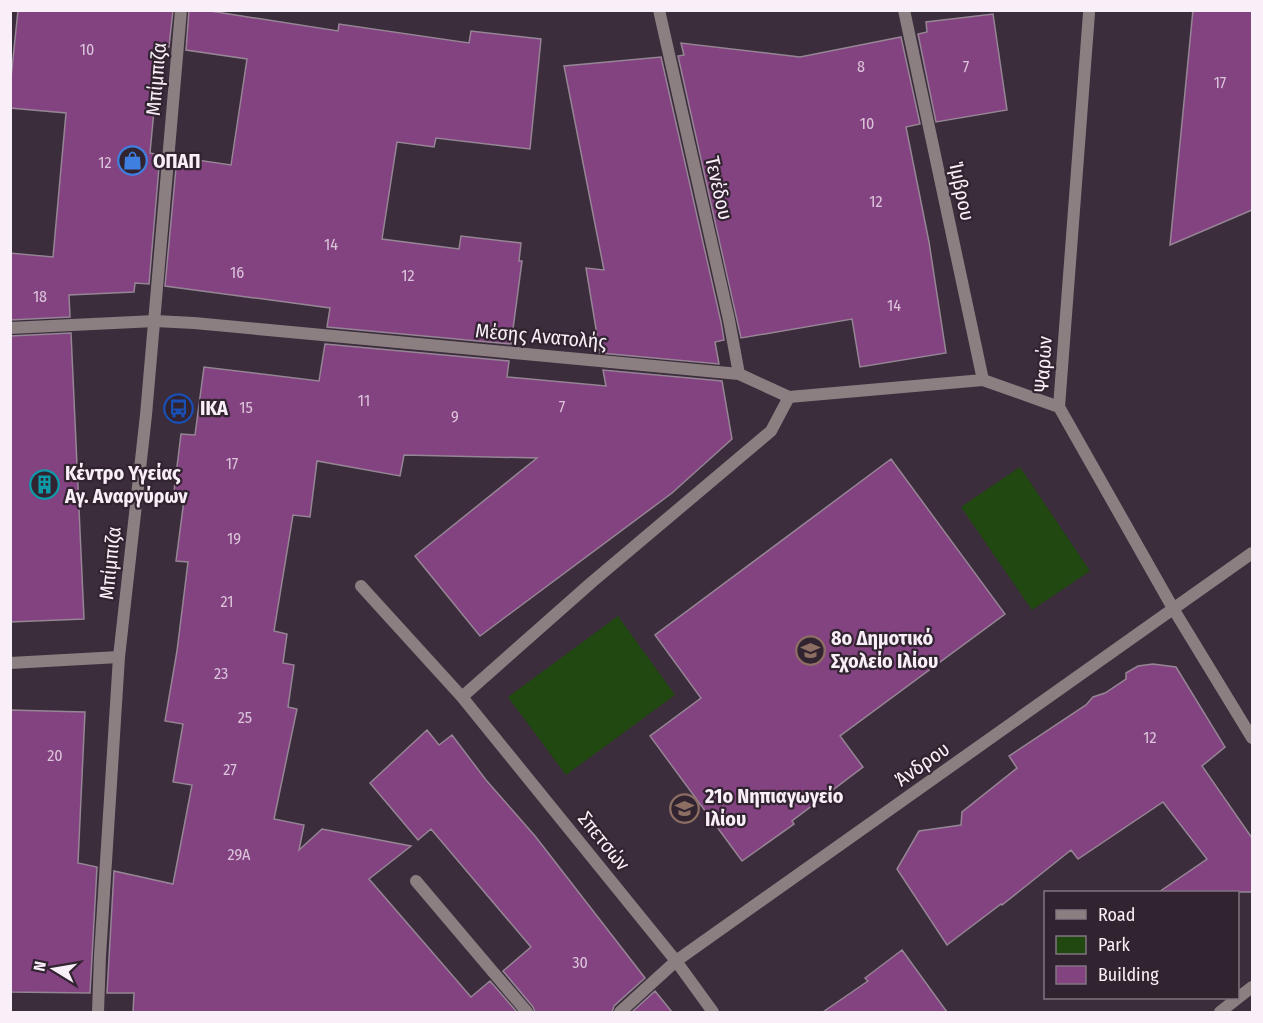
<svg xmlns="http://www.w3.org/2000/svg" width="1263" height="1023" font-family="'Fira Sans Condensed',sans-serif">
	<rect width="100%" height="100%" fill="#3b2d3b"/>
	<path fill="#224812" d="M 1020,467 L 1090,571 L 1032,610 L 961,507 Z
		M 618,616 L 675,695 L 566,775 L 508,697 Z"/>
	<path fill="#834381" stroke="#968595" stroke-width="1.5" d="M 18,10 L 173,10 L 169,47 L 160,46 L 150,153 L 160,155 L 149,284 L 135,283 L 134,292 L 69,295 L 70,317 L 10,320 L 10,253 L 53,257 L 66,113 L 10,108 L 10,88 Z
		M 189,10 L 204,10 L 338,31 L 339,24 L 469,43 L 471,31 L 541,39 L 530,149 L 436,138 L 434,147 L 397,142 L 382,239 L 459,249 L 461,236 L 521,243 L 519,261 L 522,261 L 511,344 L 327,327 L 330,308 L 165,286 L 177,157 L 231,165 L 247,59 L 186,50 Z
		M 1193,10 L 1252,10 L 1252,210 L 1170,245 Z
		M 993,14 L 1007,110 L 936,122 L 918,34 L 927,32 L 926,22 Z
		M 901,37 L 920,124 L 906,127 L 929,242 L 946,353 L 860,367 L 852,319 L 741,338 L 678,56 L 684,55 L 681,43 L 800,57 Z
		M 661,57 L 721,322 L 724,340 L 715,342 L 719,364 L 600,353 L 586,268 L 604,270 L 564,66 Z
		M 71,333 L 84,619 L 10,622 L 10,336 Z
		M 325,344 L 509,361 L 507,377 L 606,386 L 603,370 L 722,381 L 732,439 L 672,493 L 480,636 L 415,556 L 537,458 L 404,455 L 400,476 L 317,461 L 310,517 L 293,515 L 274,631 L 287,634 L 283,663 L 294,665 L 288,707 L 297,709 L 274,819 L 304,825 L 299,850 L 322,829 L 411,846 L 369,879 L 471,997 L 490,981 L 517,1012 L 133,1012 L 134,993 L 107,993 L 114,871 L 173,884 L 192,785 L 173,782 L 183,724 L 165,721 L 177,651 L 188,562 L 176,561 L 184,500 L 173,499 L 181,434 L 195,435 L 204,367 L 319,381 Z
		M 891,459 L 1005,614 L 840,736 L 863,767 L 792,821 L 794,824 L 742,861 L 650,736 L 701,698 L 655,635 Z
		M 1153,664 L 1176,667 L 1225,747 L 1202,766 L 1252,838 L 1252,892 L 1159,892 L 1207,859 L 1163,802 L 1078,859 L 1071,850 L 1002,905 L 1001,904 L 947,945 L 897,869 L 919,831 L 961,825 L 962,812 L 1017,768 L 1009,756 L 1086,705 L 1093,697 L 1105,693 L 1126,679 L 1126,673 L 1138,666 Z
		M 10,710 L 85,712 L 78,863 L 97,867 L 90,993 L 10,992 Z
		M 427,730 L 439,745 L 452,735 L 486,780 L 535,836 L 645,978 L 614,1006 L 612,1012 L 535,1012 L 533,1007 L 503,971 L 531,947 L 431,829 L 418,840 L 370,783 Z
		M 902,950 L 947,1012 L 823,1012 L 868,981 L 865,978 Z
		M 655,991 L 672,1012 L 632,1012 Z"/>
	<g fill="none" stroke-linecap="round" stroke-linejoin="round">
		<path stroke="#8b7f81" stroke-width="12" d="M 659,10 L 729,320 L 739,374
			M 904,10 L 983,380
			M 1089,13 L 1059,407 L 1174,610 L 1252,738
			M 10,328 L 155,321 L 194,323 L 739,374 L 789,397 L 983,380 L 1059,407
			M 361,586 L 462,697 L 676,961 L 713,1012
			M 10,663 L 119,657
			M 462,697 L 592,582 L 771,431 L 789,397
			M 416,881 L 527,1012
			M 620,1012 L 676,961 L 1252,553
			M 1220,1012 L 1252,987"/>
		<path stroke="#8b7f81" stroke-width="12" d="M 98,1012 L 100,956 L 119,657 L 146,415 L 181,10"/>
	</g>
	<defs>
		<symbol id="shop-ring" viewBox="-11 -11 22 22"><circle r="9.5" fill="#312330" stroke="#3f7fe0" stroke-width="1.5"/><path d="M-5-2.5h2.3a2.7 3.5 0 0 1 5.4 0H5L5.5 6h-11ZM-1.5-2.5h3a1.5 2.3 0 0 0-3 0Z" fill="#3f7fe0"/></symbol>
		<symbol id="bus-ring" viewBox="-11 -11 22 22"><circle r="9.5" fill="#312330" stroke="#1a4fb4" stroke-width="1.5"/><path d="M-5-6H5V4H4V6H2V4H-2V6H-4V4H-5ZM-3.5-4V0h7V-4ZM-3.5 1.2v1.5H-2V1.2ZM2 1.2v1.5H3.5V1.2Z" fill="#1a4fb4"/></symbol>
		<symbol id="building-ring" viewBox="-11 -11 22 22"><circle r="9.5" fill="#312330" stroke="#0f9aa8" stroke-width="1.5"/><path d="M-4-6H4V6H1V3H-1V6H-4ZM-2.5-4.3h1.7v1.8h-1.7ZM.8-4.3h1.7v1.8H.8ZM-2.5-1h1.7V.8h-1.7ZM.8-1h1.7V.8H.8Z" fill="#0f9aa8"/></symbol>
		<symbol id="school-ring" viewBox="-11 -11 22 22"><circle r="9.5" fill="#312330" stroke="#8d6e63" stroke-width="1.5"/><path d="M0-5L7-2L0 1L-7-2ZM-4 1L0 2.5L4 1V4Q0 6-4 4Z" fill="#8d6e63"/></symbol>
	</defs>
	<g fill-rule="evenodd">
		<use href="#shop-ring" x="116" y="144" width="33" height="33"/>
		<use href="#bus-ring" x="162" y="392" width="33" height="33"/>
		<use href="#building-ring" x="28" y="468" width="33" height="33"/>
		<use href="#school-ring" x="794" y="634" width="33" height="33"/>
		<use href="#school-ring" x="668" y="792" width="33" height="33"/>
	</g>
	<g text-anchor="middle" stroke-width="4.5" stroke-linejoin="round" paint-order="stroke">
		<g font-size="16" fill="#dcc4da">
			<text x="87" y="55">10</text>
			<text x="861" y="72">8</text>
			<text x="966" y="72">7</text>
			<text x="1220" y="88">17</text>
			<text x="867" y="129">10</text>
			<text x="105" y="168">12</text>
			<text x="876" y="207">12</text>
			<text x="331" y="250">14</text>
			<text x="237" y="278">16</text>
			<text x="408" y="281">12</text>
			<text x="40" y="302">18</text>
			<text x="894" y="311">14</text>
			<text x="364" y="406">11</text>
			<text x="562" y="412">7</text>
			<text x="246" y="413">15</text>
			<text x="455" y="422">9</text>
			<text x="232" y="469">17</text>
			<text x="234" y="544">19</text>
			<text x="227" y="607">21</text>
			<text x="221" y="679">23</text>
			<text x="245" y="723">25</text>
			<text x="1150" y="743">12</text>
			<text x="55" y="761">20</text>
			<text x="230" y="775">27</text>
			<text x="239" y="860">29Α</text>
			<text x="580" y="968">30</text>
		</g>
		<g font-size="20" fill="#f9eff8" stroke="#312330">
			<text transform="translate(156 79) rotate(-85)" y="7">Μπίμπιζα</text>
			<text transform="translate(719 188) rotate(77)" y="7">Τενέδου</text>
			<text transform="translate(962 191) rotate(78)" y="7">Ίμβρου</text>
			<text transform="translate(541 336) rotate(5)" y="7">Μέσης Ανατολής</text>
			<text transform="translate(1043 364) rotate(-86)" y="7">Ψαρών</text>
			<text transform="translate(110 563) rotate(-84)" y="7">Μπίμπιζα</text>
			<text transform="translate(922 764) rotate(-35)" y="7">Άνδρου</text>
			<text transform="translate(604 841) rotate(51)" y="7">Σπετσών</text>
		</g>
		<g font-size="20" font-weight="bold" fill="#f9eff8" stroke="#312330" text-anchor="start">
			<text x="153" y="168">ΟΠΑΠ</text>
			<text x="200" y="415">ΙΚΑ</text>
			<text x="65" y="480">Κέντρο Υγείας<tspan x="65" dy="23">Αγ. Αναργύρων</tspan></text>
			<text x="831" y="645">8ο Δημοτικό<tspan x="831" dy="23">Σχολείο Ιλίου</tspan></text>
			<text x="705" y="803">21ο Νηπιαγωγείο<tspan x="705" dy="23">Ιλίου</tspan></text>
		</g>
	</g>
	<rect width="1263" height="1023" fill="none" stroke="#f9eff8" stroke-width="24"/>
	<rect x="1044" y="891" width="195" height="108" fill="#312330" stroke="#817580" stroke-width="1.5"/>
	<rect x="1056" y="910" width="30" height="9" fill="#8b7f81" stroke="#817580" stroke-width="1.5"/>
	<text x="1098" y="921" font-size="18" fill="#f9eff8">Road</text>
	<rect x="1056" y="936" width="30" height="18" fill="#224812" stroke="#817580" stroke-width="1.5"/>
	<text x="1098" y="951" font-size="18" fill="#f9eff8">Park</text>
	<rect x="1056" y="966" width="30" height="18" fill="#834381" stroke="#817580" stroke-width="1.5"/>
	<text x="1098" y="981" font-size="18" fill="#f9eff8">Building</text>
	<g transform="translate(54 969) rotate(281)" stroke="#312330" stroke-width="4.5" paint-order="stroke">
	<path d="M0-4.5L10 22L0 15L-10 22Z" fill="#f9eff8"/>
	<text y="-9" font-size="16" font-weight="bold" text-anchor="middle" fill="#f9eff8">N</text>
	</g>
</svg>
